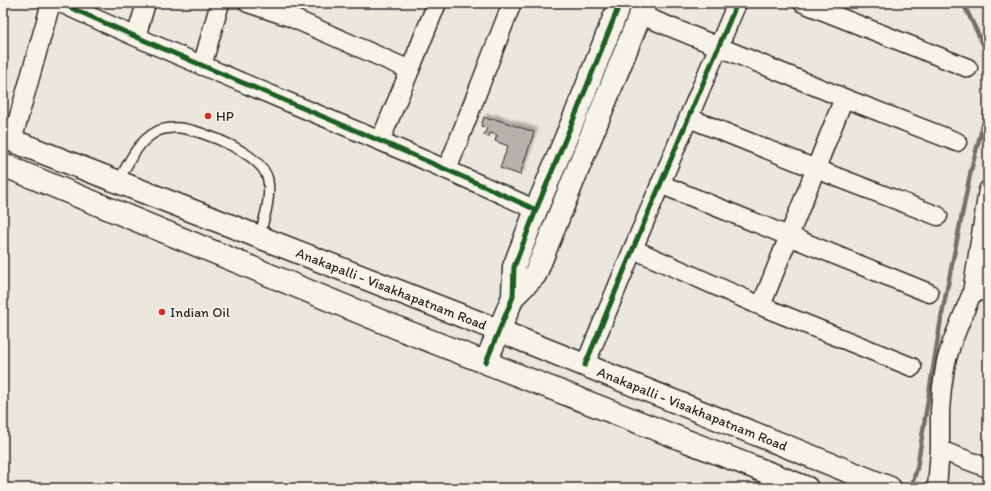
<svg xmlns="http://www.w3.org/2000/svg" width="991" height="491" font-family="Itim,sans-serif">
	<defs>
		<filter id="shadow"><feDropShadow dx="3.5" dy="-3.5" stdDeviation="1" flood-color="#0004"/></filter>
	</defs>
	<rect width="100%" height="100%" fill="#ebe7dd"/>
	<filter id="ink" filterUnits="userSpaceOnUse"><feTurbulence type="fractalNoise" baseFrequency=".025" numOctaves="2"/><feDisplacementMap in="SourceGraphic" scale="8" xChannelSelector="R" yChannelSelector="G"/><feConvolveMatrix kernelMatrix="1 2 1 2 8 2 1 2 1" color-interpolation-filters="sRGB"/></filter>
	<g filter="url(#ink)">
		<g fill="none" stroke-linecap="round" stroke-linejoin="round">
			<path stroke="#72716c" stroke-width="4.5" d="M 963,3 L 985,48 L 988,61
				M 911,488 L 917,468 L 941,319 L 971,170 L 988,106"/>
		</g>
		<path fill="#b5b2ab" stroke="#2b2b2b" filter="url(#shadow)" d="M 484,117 L 491,120 L 492,118 L 534,132 L 520,175 L 500,168 L 508,146 L 495,141 L 497,135 L 490,133 L 489,137 L 484,135 L 487,128 L 481,126 Z"/>
		<g fill="none" stroke-linecap="round" stroke-linejoin="round">
			<defs>
				<path id="lane" d="M 118,182 C 128,164 137,142 156,132 C 160,129 175,127 180,128 C 204,131 263,154 268,180 C 271,200 264,219 259,237"/>
				<path id="street" d="M 61,3 C 218,76 380,137 536,210
					M 248,3 L 290,17 L 410,70 L 380,141
					M 803,3 L 968,68
					M 641,15 L 844,98 L 957,142
					M 136,37 L 146,3
					M 202,66 L 220,3
					M 410,70 L 437,3
					M 689,118 L 816,169 L 938,216
					M 12,141 L 51,3
					M 447,170 L 512,3
					M 660,184 L 929,293
					M 988,190 L 972,293 L 988,290
					M 633,249 L 761,306 L 912,367
					M 761,306 L 844,98
					M 585,365 L 633,249 L 737,3
					M 940,450 L 988,468
					M 937,488 L 940,450 L 940,411 L 942,387 L 946,362 L 952,342 L 972,293"/>
				<path id="secondary" d="M 513,297 L 535,275 L 645,3
					M 486,362 L 513,297 L 514,267 L 536,210 L 577,111 L 620,3"/>
				<g id="primary">
					<path id="s1" d="M 3,137 L 480,323 L 890,488"/>
					<path d="M 3,165 L 405,331 L 807,488"/>
				</g>
			</defs>
			<use href="#lane" stroke="#2b2b2b" stroke-width="12"/>
			<use href="#street" stroke="#2b2b2b" stroke-width="21"/>
			<use href="#secondary" stroke="#2b2b2b" stroke-width="25"/>
			<use href="#primary" stroke="#2b2b2b" stroke-width="25"/>
			<use href="#lane" stroke="#f7f3e8" stroke-width="9"/>
			<use href="#street" stroke="#f7f3e8" stroke-width="18"/>
			<use href="#secondary" stroke="#f7f3e8" stroke-width="22"/>
			<use href="#primary" stroke="#f7f3e8" stroke-width="22"/>
			<defs>
				<path id="cycleway" d="M 61,3 C 218,76 380,137 536,210
					M 486,362 L 513,297 L 514,267 L 536,210 L 577,111 L 620,3
					M 585,365 L 633,249 L 737,3"/>
			</defs>
			<use href="#cycleway" stroke="#f7f3e8" stroke-width="8"/>
			<use href="#cycleway" stroke="#1b5e20" stroke-width="5"/>
		</g>
	</g>
	<g fill="#c8321e" stroke="#f7f3e8" stroke-width="1.5">
		<circle cx="208" cy="116" r="4"/>
		<circle cx="162" cy="312" r="4"/>
	</g>
	<g text-anchor="middle" stroke-width="3" stroke-linejoin="round" paint-order="stroke">
		<g font-size="14" fill="#2b2b2b" stroke="#f7f3e8" text-anchor="start">
			<text x="216" y="121">HP</text>
			<text x="170" y="317">Indian Oil</text>
		</g>
		<g font-size="14" fill="#2b2b2b" stroke="#f7f3e8">
			<text dy="5" stroke="none"><textPath href="#s1" startOffset="417">Anakapalli - Visakhapatnam Road</textPath></text>
			<text dy="5" stroke="none"><textPath href="#s1" startOffset="741">Anakapalli - Visakhapatnam Road</textPath></text>
		</g>
	</g>
	<rect width="991" height="491" fill="none" stroke="#f7f3e8" stroke-width="16"/>
	<rect x="8" y="8" width="975" height="475" fill="none" stroke="#2b2b2b" stroke-width="1.5" filter="url(#ink)"/>
</svg>
